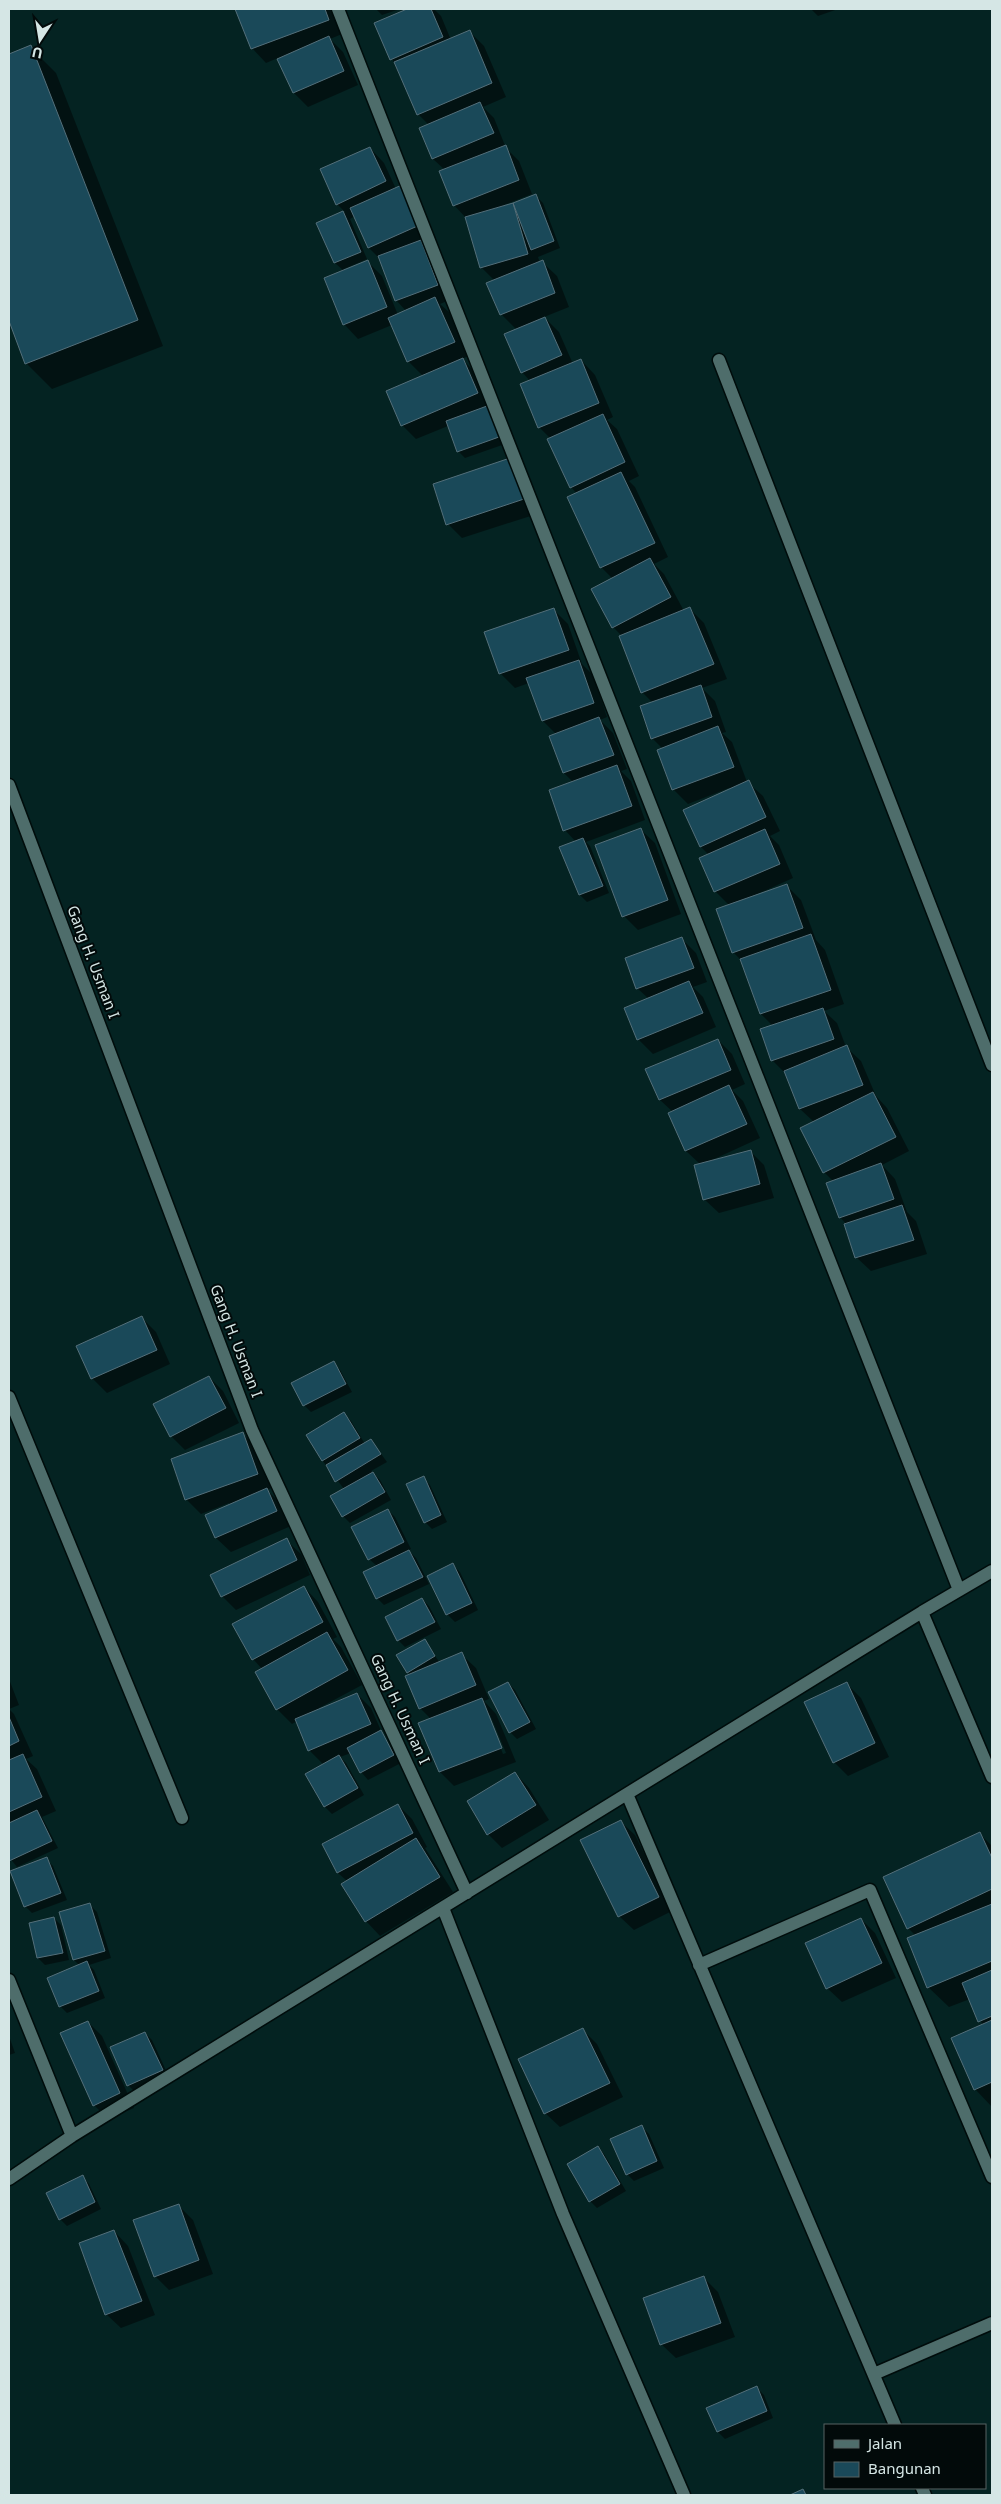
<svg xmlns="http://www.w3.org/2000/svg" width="1001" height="2504" font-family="'Noto Sans',sans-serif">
	<rect width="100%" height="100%" fill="#042322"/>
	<path fill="#0007" fill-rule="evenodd" d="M 237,9 L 333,9 L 342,34 L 330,39 L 343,52 L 358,85 L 308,107 L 294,93 L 278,58 L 266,63 L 252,48 Z
		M 376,9 L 400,9 L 382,15 Z
		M 410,9 L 434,9 L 441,16 L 451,40 L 470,32 L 484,46 L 506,97 L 483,107 L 494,118 L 506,148 L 519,161 L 532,194 L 504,205 L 505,207 L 536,196 L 543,203 L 560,248 L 538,257 L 540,263 L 542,262 L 557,276 L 569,307 L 544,317 L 559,332 L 573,364 L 581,360 L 595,375 L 613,417 L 607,420 L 617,429 L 639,476 L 629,481 L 635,487 L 668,557 L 654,564 L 664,574 L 684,611 L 690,609 L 704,623 L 727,679 L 702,688 L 715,701 L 726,732 L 722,733 L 732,742 L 747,782 L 763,796 L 780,831 L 770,836 L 779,845 L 793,878 L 753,896 L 753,898 L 787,886 L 801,900 L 816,940 L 825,950 L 844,1004 L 824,1011 L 837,1023 L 846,1047 L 861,1061 L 876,1096 L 887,1108 L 909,1151 L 882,1165 L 895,1179 L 907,1212 L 916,1221 L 927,1254 L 871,1271 L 856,1257 L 847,1225 L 840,1217 L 833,1181 L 824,1172 L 814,1122 L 800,1109 L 786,1074 L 772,1060 L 773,1026 L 761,1014 L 742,961 L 733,952 L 730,906 L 715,891 L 709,855 L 701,847 L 684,811 L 730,790 L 729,788 L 688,804 L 673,789 L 663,749 L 652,738 L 653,703 L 642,692 L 622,636 L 613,627 L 613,579 L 601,567 L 577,494 L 571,487 L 551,439 L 539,427 L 530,381 L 522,372 L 517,330 L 501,314 L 495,281 L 481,267 L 466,218 L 454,205 L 445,170 L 433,159 L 420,129 L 429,125 L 418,114 L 376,24 Z
		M 811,9 L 838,9 L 818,16 Z
		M 30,47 L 56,73 L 163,346 L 52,389 L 26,363 L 9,318 L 9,55 Z
		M 370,148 L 384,163 L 396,189 L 418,200 L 436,239 L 423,244 L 435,255 L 452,299 L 440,304 L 449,312 L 468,356 L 462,359 L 477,374 L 505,444 L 465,458 L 458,451 L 448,426 L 416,439 L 402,425 L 423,376 L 408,361 L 392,325 L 358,339 L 344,324 L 344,271 L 335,263 L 318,224 L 345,212 L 337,204 ZM 355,216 L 369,248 L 380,259 L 396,300 L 406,311 L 398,315 L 382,276 L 368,262 L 345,271 L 344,269 L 367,259 L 350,219 Z
		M 513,458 L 527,473 L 540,513 L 462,538 L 448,524 Z
		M 554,610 L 568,624 L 582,664 L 593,675 L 607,717 L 600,720 L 613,733 L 627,769 L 621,771 L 631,781 L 645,820 L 586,842 L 590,846 L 609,893 L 587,902 L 580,895 L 561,848 L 576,842 L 565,830 L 573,782 L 564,773 L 556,734 L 543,721 L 529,683 L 515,688 L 500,673 Z
		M 640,829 L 655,843 L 681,914 L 638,930 L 624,916 Z
		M 682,939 L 696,953 L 707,982 L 693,987 L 703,997 L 716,1027 L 653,1054 L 639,1040 L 626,1009 L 649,999 L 637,988 Z
		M 718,1040 L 732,1054 L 745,1084 L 732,1090 L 743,1101 L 760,1138 L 712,1160 L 750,1151 L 764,1165 L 774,1198 L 719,1213 L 704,1199 L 700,1164 L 686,1151 L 670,1114 L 673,1112 L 660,1100 Z
		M 142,1318 L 156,1332 L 170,1364 L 107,1393 L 92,1378 Z
		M 333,1363 L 340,1370 L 352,1392 L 311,1412 L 304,1405 Z
		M 209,1377 L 223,1391 L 239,1423 L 185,1450 L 171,1436 Z
		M 344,1414 L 351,1421 L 365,1444 L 371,1440 L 387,1462 L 371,1471 L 380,1480 L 391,1500 L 350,1523 L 343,1516 L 332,1496 L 344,1489 L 322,1460 Z
		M 243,1434 L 257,1448 L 271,1488 L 267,1490 L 281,1504 L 291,1526 L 231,1552 L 216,1538 L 207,1515 L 230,1505 L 229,1503 L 201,1514 L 186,1499 Z
		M 423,1478 L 430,1485 L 447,1522 L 432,1529 L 425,1522 Z
		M 388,1510 L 395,1517 L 411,1549 L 408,1550 L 416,1558 L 429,1584 L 384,1605 L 377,1598 L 377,1566 L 369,1559 Z
		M 286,1540 L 301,1554 L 310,1575 L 236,1610 L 222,1596 Z
		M 453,1565 L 460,1572 L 478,1610 L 455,1622 L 448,1615 L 428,1577 Z
		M 304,1587 L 318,1602 L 337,1637 L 333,1639 L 341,1647 L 362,1685 L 319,1708 L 320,1710 L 357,1694 L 371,1708 L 382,1733 L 401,1763 L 368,1780 L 362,1773 L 351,1753 L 340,1757 L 346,1763 L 364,1795 L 332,1814 L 325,1807 L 324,1765 L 309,1750 L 297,1721 L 292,1724 L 277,1709 L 257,1672 L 262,1669 L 253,1659 Z
		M 422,1599 L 429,1606 L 441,1629 L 405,1647 L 398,1640 Z
		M 424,1640 L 440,1663 L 461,1654 L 476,1668 L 489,1699 L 484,1701 L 496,1714 L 516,1762 L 454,1786 L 440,1772 L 420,1723 L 431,1719 L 420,1708 L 411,1675 L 408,1672 ZM 488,1715 L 490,1715 L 506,1753 L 503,1754 Z
		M 9,1679 L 19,1705 L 9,1709 L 14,1714 L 33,1756 L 26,1759 L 37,1769 L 56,1811 L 42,1817 L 58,1848 L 17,1867 L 9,1857 Z
		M 508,1683 L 515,1690 L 536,1729 L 517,1739 L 510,1732 Z
		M 847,1684 L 861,1698 L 889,1757 L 848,1776 L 834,1762 Z
		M 515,1773 L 529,1788 L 549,1820 L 502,1848 L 488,1834 Z
		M 398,1805 L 412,1819 L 427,1847 L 425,1848 L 453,1892 L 380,1936 L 366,1921 L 347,1881 L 338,1873 L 324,1845 Z
		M 620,1821 L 635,1835 L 672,1911 L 634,1930 L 619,1916 Z
		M 980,1834 L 992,1846 L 992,2107 L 975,2089 L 983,2025 L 970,1999 L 949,2007 L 928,1987 L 916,1936 L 908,1928 Z
		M 46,1859 L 53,1866 L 67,1900 L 32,1913 L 25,1906 Z
		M 90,1905 L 97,1912 L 111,1958 L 89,1965 L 94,1970 L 105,1998 L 67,2013 L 60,2006 L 80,1966 L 74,1960 Z
		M 54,1918 L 61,1925 L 69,1960 L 45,1965 L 38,1958 Z
		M 861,1919 L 875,1933 L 896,1978 L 842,2002 L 827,1988 Z
		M 88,2022 L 102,2036 L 134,2108 L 108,2119 L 94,2105 Z
		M 583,2030 L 597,2044 L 623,2097 L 560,2127 L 545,2113 Z
		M 145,2033 L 152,2040 L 169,2077 L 135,2092 L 128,2085 Z
		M 9,2036 L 15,2053 L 9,2055 Z
		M 642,2127 L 649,2134 L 664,2168 L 634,2181 L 627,2174 Z
		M 598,2148 L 604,2154 L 626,2191 L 597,2208 L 590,2201 Z
		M 82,2177 L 89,2184 L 101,2209 L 67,2226 L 60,2219 Z
		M 178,2205 L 193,2220 L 213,2274 L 169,2290 L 155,2276 Z
		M 114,2231 L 128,2246 L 155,2315 L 121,2328 L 106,2314 Z
		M 703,2277 L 718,2292 L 735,2337 L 676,2358 L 661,2344 Z
		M 757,2388 L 764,2395 L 773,2418 L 725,2439 L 718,2432 Z"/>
	<path fill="#1a4959" stroke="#546f7a" d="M 235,9 L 325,9 L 329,20 L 251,49 Z
		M 407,9 L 431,9 L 443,37 L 390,60 L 374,23 Z
		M 470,30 L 492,83 L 417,115 L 394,62 Z
		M 329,36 L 344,71 L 293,93 L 277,59 Z
		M 31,45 L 138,320 L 25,364 L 9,321 L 9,54 Z
		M 480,102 L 494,133 L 432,159 L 419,128 Z
		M 506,145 L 519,180 L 453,206 L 439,171 Z
		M 370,147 L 386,181 L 336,205 L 320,169 Z
		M 404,184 L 422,224 L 368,248 L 350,208 Z
		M 536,194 L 554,241 L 531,250 L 513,203 Z
		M 513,203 L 528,254 L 480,268 L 465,217 Z
		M 343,211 L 361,252 L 334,263 L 316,223 Z
		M 421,240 L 438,285 L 395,301 L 378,256 Z
		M 368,260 L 387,307 L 343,325 L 324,278 Z
		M 543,260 L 555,293 L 500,315 L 486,283 Z
		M 435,297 L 455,342 L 407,362 L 388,318 Z
		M 545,317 L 562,355 L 521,373 L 504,334 Z
		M 463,358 L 478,393 L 401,426 L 386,391 Z
		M 581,359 L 599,403 L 538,428 L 520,384 Z
		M 487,406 L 499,437 L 457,452 L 446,421 Z
		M 603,414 L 625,462 L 570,488 L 547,439 Z
		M 513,457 L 527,498 L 446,525 L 433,484 Z
		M 621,472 L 655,543 L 600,568 L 567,497 Z
		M 650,558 L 671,597 L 612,628 L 591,589 Z
		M 690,607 L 714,664 L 641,693 L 619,636 Z
		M 554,608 L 569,650 L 499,674 L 484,632 Z
		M 579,660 L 594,703 L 542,721 L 526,678 Z
		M 701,685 L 712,717 L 651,739 L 640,706 Z
		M 599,717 L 614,755 L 563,773 L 549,736 Z
		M 718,726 L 734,767 L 672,790 L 657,750 Z
		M 617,765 L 632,806 L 563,831 L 549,790 Z
		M 749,780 L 766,817 L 700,847 L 683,810 Z
		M 641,828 L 668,900 L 622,917 L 595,845 Z
		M 765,829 L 780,864 L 714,892 L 699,858 Z
		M 583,838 L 603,886 L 579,895 L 559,847 Z
		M 787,884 L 803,928 L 732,953 L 716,909 Z
		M 811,934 L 831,990 L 760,1014 L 740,959 Z
		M 682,937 L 694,968 L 636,989 L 625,958 Z
		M 689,981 L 703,1013 L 637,1040 L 624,1008 Z
		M 823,1008 L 834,1039 L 771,1061 L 760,1029 Z
		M 718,1039 L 731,1070 L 659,1100 L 645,1069 Z
		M 847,1045 L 863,1085 L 799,1109 L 784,1071 Z
		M 729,1085 L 747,1124 L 685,1151 L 668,1113 Z
		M 873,1092 L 896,1137 L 823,1173 L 800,1128 Z
		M 751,1150 L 760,1184 L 703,1200 L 694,1165 Z
		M 881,1163 L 894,1199 L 839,1218 L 826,1183 Z
		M 902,1205 L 914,1240 L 855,1258 L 844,1224 Z
		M 142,1316 L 157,1350 L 91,1379 L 76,1346 Z
		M 334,1361 L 346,1384 L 303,1406 L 291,1383 Z
		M 209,1376 L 226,1408 L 170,1437 L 153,1404 Z
		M 344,1412 L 360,1438 L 322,1461 L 306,1435 Z
		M 243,1432 L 258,1474 L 185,1500 L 171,1459 Z
		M 371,1439 L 381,1454 L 335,1482 L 326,1465 Z
		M 373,1472 L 385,1492 L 342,1517 L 330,1496 Z
		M 424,1476 L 441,1515 L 424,1523 L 406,1484 Z
		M 267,1488 L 277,1511 L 215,1538 L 205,1515 Z
		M 388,1509 L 404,1542 L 368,1560 L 351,1527 Z
		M 287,1538 L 297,1560 L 221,1597 L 210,1575 Z
		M 409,1550 L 423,1577 L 376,1599 L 363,1572 Z
		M 453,1563 L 472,1603 L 446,1615 L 427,1576 Z
		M 304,1586 L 323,1622 L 252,1660 L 232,1624 Z
		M 422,1598 L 435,1622 L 397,1641 L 385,1617 Z
		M 327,1632 L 348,1670 L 276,1710 L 255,1672 Z
		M 425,1639 L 435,1656 L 407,1673 L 396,1655 Z
		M 462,1652 L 476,1685 L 419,1709 L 405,1676 Z
		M 508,1682 L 530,1722 L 509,1733 L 488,1692 Z
		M 847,1682 L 875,1743 L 833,1763 L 804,1702 Z
		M 357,1693 L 371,1724 L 308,1751 L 295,1719 Z
		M 482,1698 L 502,1748 L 439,1772 L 418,1723 Z
		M 9,1717 L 19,1741 L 9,1746 Z
		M 381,1730 L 394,1755 L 360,1773 L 347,1748 Z
		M 23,1754 L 42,1797 L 9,1812 L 9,1760 Z
		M 339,1755 L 358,1788 L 324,1807 L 305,1774 Z
		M 515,1772 L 536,1805 L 487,1835 L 467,1801 Z
		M 398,1804 L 413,1833 L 337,1873 L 322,1844 Z
		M 37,1810 L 52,1841 L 9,1861 L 9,1823 Z
		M 621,1820 L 659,1897 L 618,1917 L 580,1840 Z
		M 980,1832 L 992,1858 L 992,1889 L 907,1929 L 883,1877 Z
		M 416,1838 L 440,1877 L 365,1922 L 341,1884 Z
		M 47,1857 L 61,1893 L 24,1907 L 10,1871 Z
		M 90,1903 L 105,1951 L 73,1960 L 59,1912 Z
		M 992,1904 L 992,1961 L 927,1988 L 907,1938 Z
		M 54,1917 L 63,1953 L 37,1958 L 29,1923 Z
		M 861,1918 L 882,1963 L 826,1989 L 805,1943 Z
		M 87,1961 L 99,1991 L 59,2007 L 47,1978 Z
		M 992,1970 L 992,2016 L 978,2022 L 962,1983 Z
		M 992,2020 L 992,2082 L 974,2090 L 951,2038 Z
		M 88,2021 L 120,2093 L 93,2106 L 60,2033 Z
		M 583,2028 L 610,2083 L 544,2114 L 518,2059 Z
		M 145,2032 L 163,2070 L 127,2086 L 110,2047 Z
		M 642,2125 L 657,2161 L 626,2175 L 610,2139 Z
		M 598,2146 L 620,2184 L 589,2202 L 567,2164 Z
		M 83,2175 L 95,2202 L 59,2220 L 46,2193 Z
		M 179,2204 L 199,2260 L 154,2277 L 133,2220 Z
		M 114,2230 L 142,2301 L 105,2315 L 79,2243 Z
		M 704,2276 L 721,2323 L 660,2345 L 643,2298 Z
		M 757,2386 L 767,2411 L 717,2432 L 706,2408 Z
		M 803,2489 L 806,2495 L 790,2495 Z"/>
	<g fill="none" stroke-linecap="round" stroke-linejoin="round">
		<defs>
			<path id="minor" d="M 338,9 L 959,1590
				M 719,360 L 992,1065
				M 9,785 L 252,1430 L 467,1893
				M 9,1397 L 182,1818
				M 922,1612 L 992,1777
				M 627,1794 L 895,2425
				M 443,1908 L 563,2214 L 684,2495
				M 699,1965 L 870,1890 L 992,2177
				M 9,1980 L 72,2136
				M 9,2179 L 72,2136 L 922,1612 L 992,1571
				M 874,2374 L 992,2323
				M 922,2488 L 925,2495"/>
		</defs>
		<use href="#minor" stroke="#000c0b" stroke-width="15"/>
		<use href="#minor" stroke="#4e6d6b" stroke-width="12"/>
	</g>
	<g text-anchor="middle" stroke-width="4" stroke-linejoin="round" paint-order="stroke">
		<g font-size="15" fill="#d5e6e5" stroke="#020a0a">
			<text transform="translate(93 962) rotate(69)" y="5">Gang H. Usman I</text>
			<text transform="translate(236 1341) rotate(69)" y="5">Gang H. Usman I</text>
			<text transform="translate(400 1709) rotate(65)" y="5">Gang H. Usman I</text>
		</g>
	</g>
	<rect width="1001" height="2504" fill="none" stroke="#d5e6e5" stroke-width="20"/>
	<rect x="824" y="2424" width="162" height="65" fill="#020a0a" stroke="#566262"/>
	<rect x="834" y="2440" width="25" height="8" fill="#4e6d6b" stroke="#566262"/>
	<text x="868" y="2449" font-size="15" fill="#d5e6e5">Jalan</text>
	<rect x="834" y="2462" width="25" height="15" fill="#1a4959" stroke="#566262"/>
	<text x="868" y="2474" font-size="15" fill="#d5e6e5">Bangunan</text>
	<g transform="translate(40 40) rotate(192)" stroke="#020a0a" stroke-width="4" paint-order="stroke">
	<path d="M0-4L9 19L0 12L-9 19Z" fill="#d5e6e5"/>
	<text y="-8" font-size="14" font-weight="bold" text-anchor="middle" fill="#d5e6e5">U</text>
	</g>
</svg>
